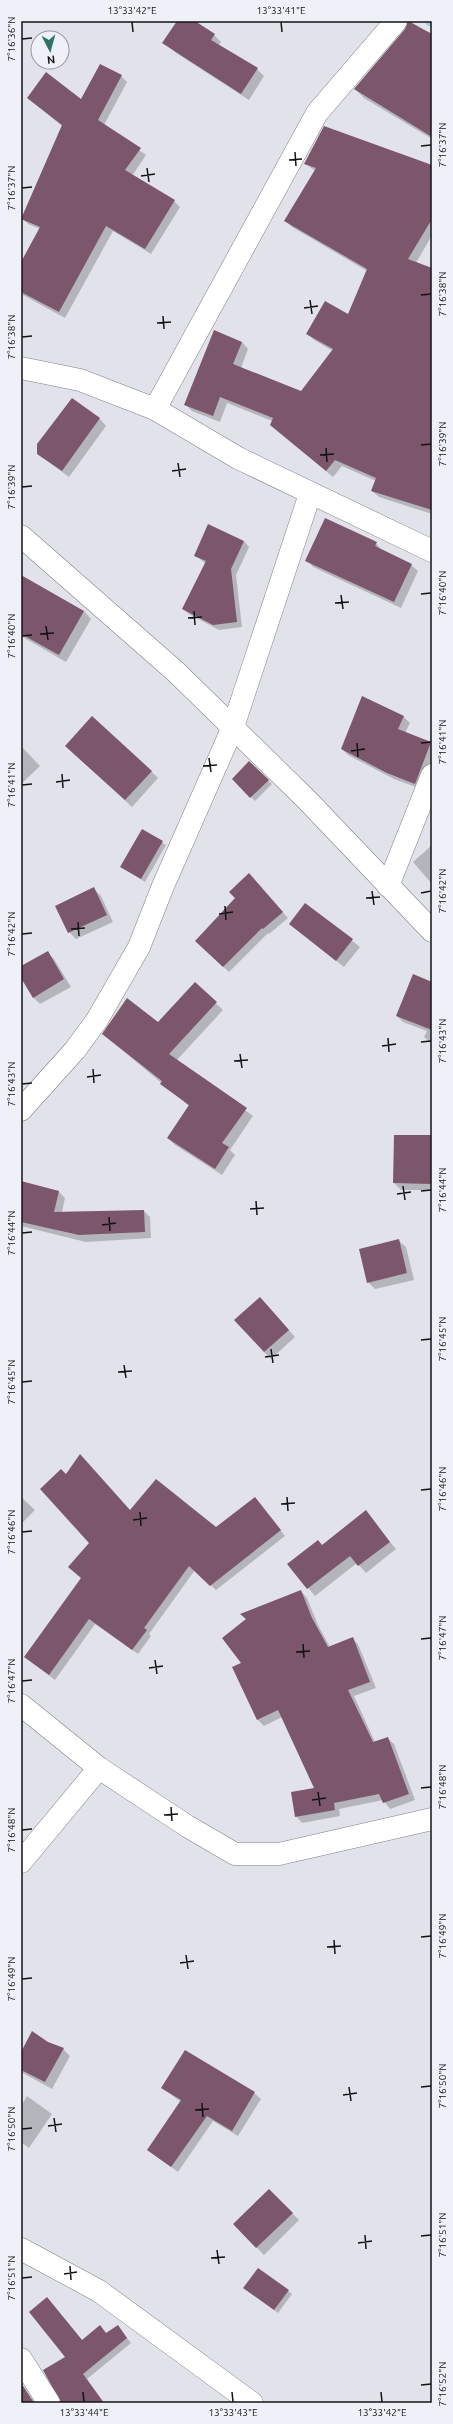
<svg xmlns="http://www.w3.org/2000/svg" width="453" height="2424" font-family="Ubuntu,sans-serif">
	<rect width="100%" height="100%" fill="#e2e3ea"/>
	<path fill="#0003" d="M 178,21 L 193,21 L 214,35 L 221,42 L 219,45 L 257,69 L 264,76 L 249,100 L 176,53 L 168,46 Z
		M 409,21 L 432,35 L 432,139 L 364,98 L 355,89 L 406,30 Z
		M 121,76 L 127,82 L 104,125 L 146,155 L 132,176 L 174,201 L 180,207 L 151,254 L 113,231 L 65,318 L 21,294 L 21,264 L 40,229 L 28,224 L 22,218 L 62,126 L 28,98 L 81,100 Z
		M 305,163 L 432,166 L 432,235 L 416,263 L 432,269 L 432,514 L 379,497 L 372,491 L 376,481 L 342,466 L 333,477 L 278,431 L 272,421 L 227,403 L 220,422 L 192,411 L 186,405 L 242,342 L 248,349 L 241,368 L 301,393 L 333,351 L 314,340 L 308,334 L 349,315 L 367,271 L 292,227 L 286,221 L 315,171 Z
		M 99,418 L 106,426 L 69,477 L 38,454 Z
		M 244,541 L 249,547 L 236,575 L 242,627 L 219,630 L 189,614 L 183,609 L 206,564 L 195,555 Z
		M 376,543 L 382,551 L 411,565 L 418,571 L 401,608 L 313,567 L 307,560 Z
		M 21,593 L 84,611 L 91,619 L 66,662 L 21,636 Z
		M 363,697 L 404,717 L 410,723 L 405,733 L 432,745 L 432,760 L 421,789 L 394,779 L 348,755 L 342,749 Z
		M 21,746 L 40,766 L 21,784 Z
		M 73,753 L 151,771 L 158,778 L 132,807 Z
		M 249,763 L 272,784 L 255,801 L 233,779 Z
		M 142,831 L 166,845 L 145,882 L 122,867 Z
		M 432,845 L 432,884 L 413,862 Z
		M 254,880 L 288,918 L 269,934 L 268,933 L 229,972 L 196,941 Z
		M 94,889 L 101,896 L 113,922 L 76,939 L 69,932 Z
		M 306,904 L 360,947 L 344,967 L 290,924 Z
		M 47,952 L 54,959 L 71,987 L 40,1004 L 33,997 L 21,976 L 21,967 Z
		M 432,983 L 432,1044 L 424,1037 L 427,1031 L 403,1022 L 397,1016 Z
		M 195,984 L 223,1010 L 177,1060 L 253,1116 L 230,1150 L 235,1155 L 222,1175 L 175,1145 L 168,1138 L 189,1106 L 103,1034 L 158,1024 Z
		M 432,1136 L 432,1190 L 401,1190 L 394,1183 Z
		M 21,1182 L 58,1191 L 65,1198 L 62,1212 L 144,1211 L 150,1217 L 151,1238 L 86,1242 L 21,1226 Z
		M 398,1240 L 406,1247 L 414,1280 L 375,1289 L 368,1282 Z
		M 267,1305 L 295,1337 L 271,1359 L 264,1352 Z
		M 21,1497 L 35,1510 L 21,1524 Z
		M 260,1504 L 285,1536 L 216,1590 L 195,1570 L 149,1634 L 151,1636 L 138,1654 L 95,1624 L 55,1680 L 25,1657 L 216,1529 Z
		M 365,1512 L 396,1549 L 366,1573 L 357,1563 L 315,1596 L 288,1564 L 322,1546 Z
		M 301,1591 L 307,1598 L 318,1625 L 330,1647 L 352,1638 L 358,1644 L 376,1688 L 354,1696 L 375,1742 L 387,1738 L 394,1744 L 415,1800 L 390,1809 L 383,1800 L 339,1809 L 340,1816 L 302,1823 L 296,1816 L 315,1789 L 282,1717 L 264,1726 L 258,1720 L 233,1668 L 243,1663 Z
		M 48,2043 L 63,2049 L 70,2056 L 52,2089 L 21,2072 L 21,2054 Z
		M 162,2088 L 254,2093 L 261,2099 L 238,2136 L 213,2121 L 178,2172 L 148,2150 L 181,2102 Z
		M 27,2096 L 52,2114 L 29,2148 L 21,2142 L 21,2106 Z
		M 269,2190 L 299,2220 L 264,2255 L 234,2224 Z
		M 258,2269 L 292,2294 L 278,2313 L 245,2288 Z
		M 47,2298 L 83,2341 L 106,2334 L 118,2327 L 131,2343 L 87,2379 L 104,2403 L 64,2403 L 67,2357 Z
		M 21,2384 L 25,2388 L 35,2403 L 21,2403 Z"/>
	<g fill="none" stroke-linecap="round" stroke-linejoin="round">
		<path stroke="#a1c9e4" stroke-width="10" d="M 430,21 L 432,22"/>
	</g>
	<path fill="#7c566b" d="M 177,21 L 195,21 L 215,34 L 211,40 L 258,68 L 241,94 L 162,43 Z
		M 408,21 L 432,34 L 432,137 L 354,89 L 405,29 Z
		M 100,64 L 122,75 L 98,120 L 141,148 L 125,170 L 175,200 L 145,249 L 106,226 L 59,312 L 21,292 L 21,262 L 40,227 L 21,219 L 62,125 L 27,98 L 46,72 L 81,99 Z
		M 324,126 L 432,165 L 432,219 L 408,259 L 432,268 L 432,510 L 371,491 L 376,478 L 335,460 L 326,471 L 270,425 L 273,418 L 220,397 L 213,416 L 184,405 L 214,330 L 242,342 L 233,364 L 301,391 L 333,349 L 306,334 L 325,301 L 348,314 L 367,269 L 284,221 L 316,168 L 304,164 Z
		M 72,398 L 100,418 L 62,471 L 37,454 L 37,444 Z
		M 325,518 L 377,542 L 375,546 L 412,564 L 394,602 L 305,561 Z
		M 208,524 L 244,541 L 231,569 L 237,622 L 213,625 L 182,609 L 206,561 L 194,556 Z
		M 21,575 L 84,611 L 59,655 L 21,634 Z
		M 362,696 L 404,716 L 398,729 L 431,742 L 415,784 L 387,773 L 341,749 Z
		M 92,716 L 152,771 L 125,800 L 65,746 Z
		M 249,761 L 269,780 L 250,798 L 232,779 Z
		M 142,829 L 163,841 L 141,879 L 120,867 Z
		M 249,873 L 283,912 L 263,929 L 262,928 L 223,967 L 195,941 L 235,898 L 229,892 Z
		M 94,887 L 107,915 L 68,933 L 55,906 Z
		M 305,903 L 353,939 L 336,961 L 289,924 Z
		M 48,951 L 64,979 L 33,998 L 21,978 L 21,966 Z
		M 413,974 L 432,982 L 432,1030 L 396,1016 Z
		M 195,982 L 217,1002 L 169,1054 L 247,1108 L 222,1143 L 229,1147 L 215,1169 L 167,1138 L 189,1105 L 160,1084 L 162,1081 L 102,1034 L 127,998 L 158,1022 Z
		M 394,1135 L 432,1135 L 432,1184 L 393,1183 Z
		M 21,1181 L 59,1191 L 54,1212 L 144,1210 L 145,1232 L 79,1235 L 21,1222 Z
		M 399,1239 L 407,1273 L 367,1283 L 359,1249 Z
		M 260,1297 L 289,1330 L 264,1352 L 234,1320 Z
		M 80,1454 L 130,1510 L 156,1479 L 216,1527 L 255,1497 L 281,1530 L 210,1586 L 189,1566 L 144,1628 L 147,1630 L 132,1650 L 89,1619 L 49,1675 L 24,1657 L 81,1578 L 68,1567 L 89,1543 L 40,1489 L 61,1469 L 66,1474 Z
		M 366,1510 L 390,1542 L 358,1566 L 350,1556 L 307,1589 L 287,1564 L 318,1540 L 322,1545 Z
		M 301,1590 L 312,1618 L 328,1647 L 353,1637 L 370,1682 L 348,1690 L 373,1742 L 388,1737 L 409,1794 L 383,1803 L 379,1794 L 334,1803 L 335,1810 L 295,1817 L 291,1792 L 314,1788 L 278,1710 L 257,1720 L 232,1667 L 241,1663 L 222,1638 L 246,1619 L 240,1614 Z
		M 32,2031 L 48,2042 L 64,2048 L 45,2082 L 21,2070 L 21,2052 Z
		M 185,2050 L 255,2092 L 232,2131 L 207,2116 L 171,2167 L 147,2150 L 181,2100 L 161,2088 Z
		M 269,2189 L 293,2213 L 256,2248 L 233,2224 Z
		M 258,2268 L 289,2290 L 274,2310 L 243,2288 Z
		M 47,2297 L 82,2340 L 100,2325 L 106,2333 L 118,2325 L 127,2338 L 83,2374 L 104,2403 L 61,2403 L 43,2370 L 65,2357 L 29,2312 Z
		M 21,2383 L 34,2403 L 21,2403 Z"/>
	<g fill="none" stroke-linecap="round" stroke-linejoin="round">
		<defs>
			<path id="street" d="M 21,368 L 80,380 L 155,409 L 238,458 L 432,551
				M 155,409 L 317,113 L 396,21
				M 21,536 L 175,671 L 307,800 L 432,931
				M 388,886 L 432,775
				M 21,1110 L 75,1050 L 97,1020 L 139,947 L 163,886 L 233,727 L 310,494
				M 21,1705 L 99,1768 L 187,1826 L 235,1854 L 279,1854 L 432,1819
				M 21,1862 L 99,1768
				M 21,2249 L 99,2291 L 252,2403
				M 21,2359 L 49,2403"/>
		</defs>
		<use href="#street" stroke="#7f8087" stroke-width="23"/>
		<use href="#street" stroke="#fff" stroke-width="22"/>
	</g>
	<path fill="none" stroke="#121315" stroke-width="1.5" d="M 132,22 L 133,32M 281,22 L 282,32M 22,39 L 32,38M 421,146 L 431,145M 295,152 L 296,166M 289,160 L 302,159M 147,168 L 149,182M 141,176 L 155,174M 22,188 L 32,187M 421,295 L 431,294M 310,300 L 312,314M 304,308 L 318,306M 163,316 L 164,329M 157,323 L 171,322M 22,337 L 32,336M 421,445 L 431,444M 326,448 L 327,462M 320,455 L 334,454M 178,463 L 180,477M 172,471 L 186,469M 22,487 L 32,486M 421,594 L 431,593M 341,595 L 343,609M 335,603 L 349,602M 194,611 L 195,625M 188,618 L 202,617M 46,626 L 48,640M 40,634 L 54,633M 22,636 L 32,635M 357,743 L 358,757M 421,743 L 431,742M 351,751 L 365,749M 209,758 L 211,772M 203,766 L 217,765M 62,774 L 63,788M 56,782 L 70,780M 22,785 L 32,784M 372,891 L 374,905M 421,893 L 431,891M 366,898 L 380,897M 225,906 L 226,920M 219,914 L 233,912M 78,922 L 79,936M 71,929 L 85,928M 22,934 L 32,933M 388,1038 L 389,1052M 421,1042 L 431,1041M 382,1046 L 396,1044M 240,1054 L 242,1068M 234,1061 L 248,1060M 93,1069 L 94,1083M 87,1077 L 101,1075M 22,1084 L 32,1083M 403,1186 L 405,1200M 421,1191 L 431,1190M 397,1194 L 411,1192M 256,1201 L 257,1215M 250,1209 L 264,1208M 109,1217 L 110,1231M 102,1225 L 116,1223M 22,1233 L 32,1232M 421,1340 L 431,1339M 271,1349 L 273,1363M 265,1357 L 279,1355M 124,1365 L 126,1378M 118,1372 L 132,1371M 22,1382 L 32,1381M 421,1490 L 431,1489M 287,1497 L 288,1511M 281,1504 L 295,1503M 140,1512 L 141,1526M 133,1520 L 147,1518M 22,1532 L 32,1531M 421,1639 L 431,1638M 303,1644 L 304,1658M 296,1652 L 310,1651M 155,1660 L 157,1674M 149,1668 L 163,1666M 22,1681 L 32,1680M 421,1788 L 431,1787M 318,1792 L 320,1806M 312,1800 L 326,1798M 171,1807 L 172,1821M 164,1815 L 178,1814M 22,1830 L 32,1829M 421,1937 L 431,1936M 334,1940 L 335,1954M 327,1947 L 341,1946M 186,1955 L 188,1969M 180,1963 L 194,1961M 22,1979 L 32,1978M 349,2087 L 351,2101M 421,2087 L 431,2086M 343,2095 L 357,2093M 202,2103 L 203,2117M 195,2110 L 209,2109M 54,2118 L 56,2132M 48,2126 L 62,2124M 22,2129 L 32,2128M 365,2235 L 366,2249M 421,2236 L 431,2235M 358,2243 L 372,2241M 217,2250 L 219,2264M 211,2258 L 225,2257M 70,2266 L 71,2280M 64,2274 L 77,2272M 22,2278 L 32,2277M 421,2385 L 431,2384M 83,2392 L 84,2402M 232,2392 L 233,2402M 381,2392 L 382,2402"/>
	<rect width="453" height="2424" fill="none" stroke="#eff0f8" stroke-width="44"/>
	<g transform="translate(50 50) rotate(174)"><circle r="19" fill="#eff0f8" stroke="#97989d"/>
	<path d="M0-3L7 15L0 10L-7 15Z" fill="#307263"/>
	<text y="-6" font-size="11" font-weight="bold" text-anchor="middle" fill="#121315">N</text>
	</g>
	<rect x="22" y="22" width="409" height="2380" fill="none" stroke="#121315" stroke-width="1.5"/>
	<g font-size="10" text-anchor="middle" fill="#121315">
		<text x="132" y="14">13°33'42"E</text>
		<text x="281" y="14">13°33'41"E</text>
		<text transform="translate(11 39) rotate(-90)" y="4">7°16'36"N</text>
		<text transform="translate(442 145) rotate(-90)" y="4">7°16'37"N</text>
		<text transform="translate(11 188) rotate(-90)" y="4">7°16'37"N</text>
		<text transform="translate(442 294) rotate(-90)" y="4">7°16'38"N</text>
		<text transform="translate(11 337) rotate(-90)" y="4">7°16'38"N</text>
		<text transform="translate(442 444) rotate(-90)" y="4">7°16'39"N</text>
		<text transform="translate(11 487) rotate(-90)" y="4">7°16'39"N</text>
		<text transform="translate(442 593) rotate(-90)" y="4">7°16'40"N</text>
		<text transform="translate(11 636) rotate(-90)" y="4">7°16'40"N</text>
		<text transform="translate(442 742) rotate(-90)" y="4">7°16'41"N</text>
		<text transform="translate(11 785) rotate(-90)" y="4">7°16'41"N</text>
		<text transform="translate(442 891) rotate(-90)" y="4">7°16'42"N</text>
		<text transform="translate(11 934) rotate(-90)" y="4">7°16'42"N</text>
		<text transform="translate(442 1041) rotate(-90)" y="4">7°16'43"N</text>
		<text transform="translate(11 1084) rotate(-90)" y="4">7°16'43"N</text>
		<text transform="translate(442 1190) rotate(-90)" y="4">7°16'44"N</text>
		<text transform="translate(11 1233) rotate(-90)" y="4">7°16'44"N</text>
		<text transform="translate(442 1339) rotate(-90)" y="4">7°16'45"N</text>
		<text transform="translate(11 1382) rotate(-90)" y="4">7°16'45"N</text>
		<text transform="translate(442 1489) rotate(-90)" y="4">7°16'46"N</text>
		<text transform="translate(11 1532) rotate(-90)" y="4">7°16'46"N</text>
		<text transform="translate(442 1638) rotate(-90)" y="4">7°16'47"N</text>
		<text transform="translate(11 1681) rotate(-90)" y="4">7°16'47"N</text>
		<text transform="translate(442 1787) rotate(-90)" y="4">7°16'48"N</text>
		<text transform="translate(11 1830) rotate(-90)" y="4">7°16'48"N</text>
		<text transform="translate(442 1936) rotate(-90)" y="4">7°16'49"N</text>
		<text transform="translate(11 1979) rotate(-90)" y="4">7°16'49"N</text>
		<text transform="translate(442 2086) rotate(-90)" y="4">7°16'50"N</text>
		<text transform="translate(11 2129) rotate(-90)" y="4">7°16'50"N</text>
		<text transform="translate(442 2235) rotate(-90)" y="4">7°16'51"N</text>
		<text transform="translate(11 2278) rotate(-90)" y="4">7°16'51"N</text>
		<text transform="translate(442 2384) rotate(-90)" y="4">7°16'52"N</text>
		<text x="84" y="2416">13°33'44"E</text>
		<text x="233" y="2416">13°33'43"E</text>
		<text x="382" y="2416">13°33'42"E</text>
	</g>
</svg>
